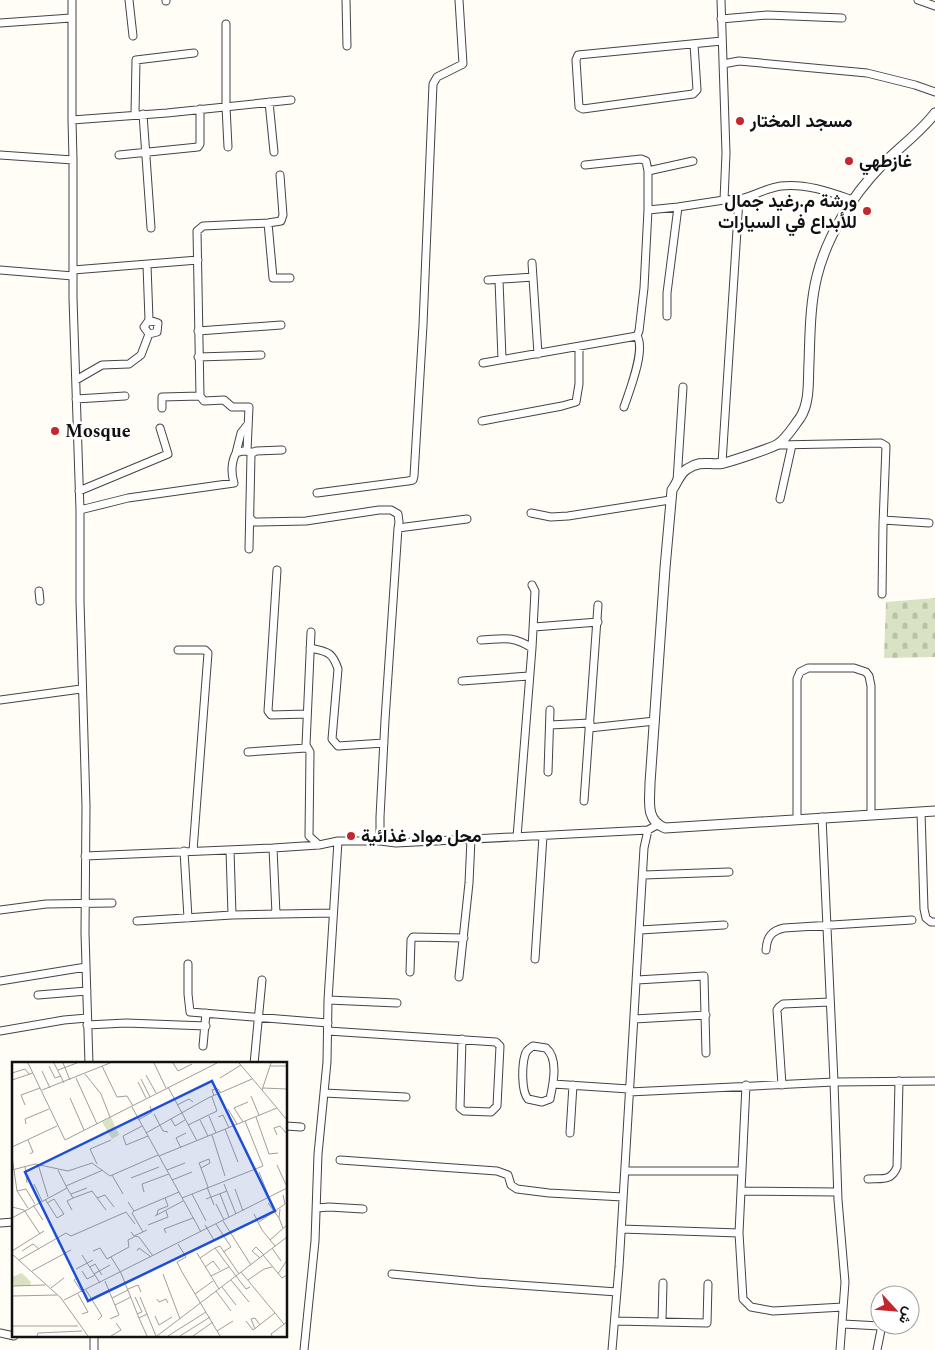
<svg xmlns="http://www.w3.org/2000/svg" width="935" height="1350" font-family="Spectral,Vazirmatn,serif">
	<defs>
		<pattern id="cemetery-stones" width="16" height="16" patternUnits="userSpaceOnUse" patternTransform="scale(1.25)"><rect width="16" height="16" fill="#d9e3c4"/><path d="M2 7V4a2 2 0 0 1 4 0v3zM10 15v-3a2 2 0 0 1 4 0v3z" fill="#b9c2a7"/></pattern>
	</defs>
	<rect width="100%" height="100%" fill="#fffdf5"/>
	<path fill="url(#cemetery-stones)" d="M 935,598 L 935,657 L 884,658 L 886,602 Z"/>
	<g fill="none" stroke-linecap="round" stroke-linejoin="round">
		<defs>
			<path id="minor" d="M 72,0 L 72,120 L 73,160 L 73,298 L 80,510 L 80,601 L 86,806 L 85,933 L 89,1064
				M 129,0 L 133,36
				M 166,0 L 166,1
				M 346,0 L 347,46
				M 721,0 L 726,153 L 724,200 C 729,199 735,200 740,199 C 754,196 766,188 781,186 C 805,183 830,192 853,200
				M 918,0 L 935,6
				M 721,19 L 767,15 L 842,18
				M 0,23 L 71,18
				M 226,24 L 226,107 L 228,147
				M 694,44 L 697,90 L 693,94 L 583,109 L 579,107 L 576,60 L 578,55 L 722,41
				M 723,64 L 739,61 L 867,73 L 915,85 L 935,92
				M 269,102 L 274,152
				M 135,114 L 136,60 L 194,53
				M 143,114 L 151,228
				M 72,120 L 167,113 L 291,100
				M 0,155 L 73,160
				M 119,155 L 198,147 L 200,144 L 200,109
				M 585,165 L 641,159 L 646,161 L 648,171 L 648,210 L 678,207 L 724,200
				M 648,171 L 693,161
				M 268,223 L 273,278 L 290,278
				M 532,263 L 538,354
				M 147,265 L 149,320
				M 0,270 L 73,276
				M 73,270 L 198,260
				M 488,280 L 533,277
				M 499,280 L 502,359
				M 667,316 L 667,293 L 678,207
				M 149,320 L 158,323 L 157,332 L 149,334 L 144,327 Z
				M 198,331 L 281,325
				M 198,357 L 261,355
				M 483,363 L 637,336 L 639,331 L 644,288 L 648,210
				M 76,380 L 102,365 L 129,364 L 141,355 L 149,334
				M 76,399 L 125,396
				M 624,407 C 629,392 646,350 637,336
				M 162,408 L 162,397 L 200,396
				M 482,421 L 562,406 L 576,402 L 579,384 L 579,347
				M 777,445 L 881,443 L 886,446 L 883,524 L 882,594
				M 247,451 L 249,407 L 232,407 L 224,400 L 204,401 L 200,396 L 197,231 L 203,226 L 268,223 L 281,221 L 283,215 L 280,175
				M 236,453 L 241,433 L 248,424
				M 722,463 L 739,199
				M 677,481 L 683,387
				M 79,491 L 168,454 L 160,428
				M 317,493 L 408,481 L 413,480 L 414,476 L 423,325 L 433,84 L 437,77 L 463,64 L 459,0
				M 780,499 L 792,445
				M 80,510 L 128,498 L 234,483 C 231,473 231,463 236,453 L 243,451 L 253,452
				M 531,513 L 551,517 L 568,516 L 670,500
				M 250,518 L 254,522 L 259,522 L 306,521 L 379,510 L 391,510 L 398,514 L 399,522 L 398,528
				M 883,520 L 929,523
				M 249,549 L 251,454 L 256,451 L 282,450
				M 277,570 L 268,711 L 271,715 L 307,714
				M 39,591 L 40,601
				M 534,627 L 598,622
				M 311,632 L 306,745 L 310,752 L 309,836 L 319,845
				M 481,640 C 503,639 512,635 532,648 L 517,837
				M 310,648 C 327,652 332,651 338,669 L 332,739 L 338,746 L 384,743
				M 532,648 L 535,591 L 532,585
				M 178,650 L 205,650 L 208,653 L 193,851
				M 462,681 L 529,676
				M 0,700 L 81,689
				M 550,725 L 590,723
				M 589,728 L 655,721
				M 248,752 L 306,748
				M 548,772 L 550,710
				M 584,801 L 598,605
				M 921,812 L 924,909 L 926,918 L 931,922 L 935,922
				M 822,817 L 834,1082 L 838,1200 L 845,1282 L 840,1350
				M 797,819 L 797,679 L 800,672 L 808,668 L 854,668 L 866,672 L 869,676 L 871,686 L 871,815
				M 380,841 L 380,817 L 385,720 L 398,528 L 467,519
				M 273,848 L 276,914
				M 230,850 L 232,915
				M 184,851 L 188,918
				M 85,856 L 273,848 L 319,845 L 338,841 L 380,841 L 396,843 L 648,830 L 657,825
				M 644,875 L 729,872
				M 0,910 L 46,904 L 112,903
				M 137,921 L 232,915 L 333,913
				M 640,930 L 724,925
				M 766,950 C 767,937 771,931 784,928 L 912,920
				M 535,959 L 543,836
				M 188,964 L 188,994 L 190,1012 L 328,1023
				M 410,972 L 411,940 L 413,937 L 464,938
				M 459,977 L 469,883 L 471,839
				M 637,980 L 704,976 L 706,1053
				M 0,981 L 86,967
				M 38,995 L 87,991
				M 328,1000 L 397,1003
				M 634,1019 L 706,1015
				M 87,1025 L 126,1023 L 206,1026
				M 0,1031 L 64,1020 L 87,1018
				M 328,1031 L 496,1042 L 500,1046 L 497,1106 L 491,1112 L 464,1111 L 460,1108 L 462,1039
				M 203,1046 L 206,1013
				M 533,1046 L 546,1048 C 559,1059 553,1084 550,1099 L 542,1102 L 528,1099 C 521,1091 522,1065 525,1055 C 526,1050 530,1048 533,1046 Z
				M 254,1064 L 262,980
				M 553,1084 L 629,1089
				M 746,1085 L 739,1233 L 743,1299 L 751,1307 L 773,1311 L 843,1307
				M 782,1085 L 777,1010 L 779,1007 L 783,1004 L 830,1002
				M 629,1092 L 834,1082 L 935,1081
				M 324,1093 L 406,1097
				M 286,1126 L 301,1127
				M 570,1133 L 573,1085
				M 340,1160 L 497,1171 L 508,1175 L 511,1185 L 517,1189 L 549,1193 L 623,1197
				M 625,1171 L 741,1171
				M 868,1179 C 881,1178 891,1182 897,1167 L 899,1081
				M 741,1191 L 837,1192
				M 317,1208 L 329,1207 L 363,1209
				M 0,1223 L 14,1222
				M 621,1229 L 739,1233
				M 392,1274 L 477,1282 L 617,1292
				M 615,1321 L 707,1323 L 708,1284
				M 662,1321 L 663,1283
				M 843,1324 L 880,1326 L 881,1330 L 877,1350
				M 0,1333 L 14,1336
				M 94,1336 L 94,1350
				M 304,1350 L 315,1241 L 318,1154 L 327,1062 L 328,1000 L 338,841
				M 612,1350 L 619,1267 L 644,848 L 648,830"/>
			<path id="tertiary" d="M 935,113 C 920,133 898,148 881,166 C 852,196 827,236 817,276 C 810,304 810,334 809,363 C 808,381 810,403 800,418 C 793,427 787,438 778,444 C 772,448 732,461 724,463 C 710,466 702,459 687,469 C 679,474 678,482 672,490 L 665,568 L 650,783 C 650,801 645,820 665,828 L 935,811"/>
		</defs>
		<use href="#minor" stroke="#444" stroke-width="9"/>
		<use href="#tertiary" stroke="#444" stroke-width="11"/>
		<use href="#minor" stroke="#fff" stroke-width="7"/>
		<use href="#tertiary" stroke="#fff" stroke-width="9"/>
	</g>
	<g fill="#c4262e" stroke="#fff" stroke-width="2">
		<circle cx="740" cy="121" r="5"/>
		<circle cx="849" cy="161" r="5"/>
		<circle cx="867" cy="211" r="5"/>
		<circle cx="55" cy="431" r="5"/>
		<circle cx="351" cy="836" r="5"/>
	</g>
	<g text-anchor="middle" stroke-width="5" stroke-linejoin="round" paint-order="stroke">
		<g font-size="18" font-weight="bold" fill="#111" stroke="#fff" text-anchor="start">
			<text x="750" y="127">مسجد المختار</text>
			<text x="859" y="167">غازطهي</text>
			<text x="857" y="207" text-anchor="end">ورشة م.رغيد جمال<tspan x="857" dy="21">للأبداع في السيارات</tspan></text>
			<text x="65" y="437">Mosque</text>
			<text x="361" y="842">محل مواد غذائية</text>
		</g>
	</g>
	<g transform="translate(12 1062)">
		<rect width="275" height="275" fill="#fffdf5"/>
		<path d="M 99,55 L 107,73 L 100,77 L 90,60 ZM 10,211 L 19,220 L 18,224 L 2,224 L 0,215 Z" fill="#d9e3c4"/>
		<path fill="none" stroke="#a09f9a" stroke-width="1" d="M 16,1 L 53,78 L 205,1M 42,1 L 52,21M 51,1 L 58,18M 142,1 L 154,26M 161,1 L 166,9 L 180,2M 227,1 L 250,28M 259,1 L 250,28 L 275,58M 37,4 L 43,16 L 49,14M 90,4 L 105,35 L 115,34 L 121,44M 258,4 L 275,4M 46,8 L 65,1M 30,9 L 38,26M 0,11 L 13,7 L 17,12M 73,12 L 89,32 L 98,55M 134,13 L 144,31M 64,16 L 85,62M 208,16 L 229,3M 129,17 L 138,35M 0,18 L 21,11M 126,20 L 134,36M 156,25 L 185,79M 251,26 L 275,27M 30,28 L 98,1M 202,34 L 200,28 L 206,27 L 209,31M 239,34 L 247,53M 58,36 L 72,68M 13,43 L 9,33 L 28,26M 165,43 L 177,37 L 181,40M 120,45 L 189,170M 216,47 L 225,62M 142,52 L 151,69 L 156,70M 197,54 L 204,71M 206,55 L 211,53 L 217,66M 244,55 L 257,92 L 266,91M 159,57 L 163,64 L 173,58M 126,58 L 140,50 L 138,44M 188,58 L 196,74M 231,60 L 222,46 L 236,40M 14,62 L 13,57 L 37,47M 176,63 L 205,49 L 200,35M 130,64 L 111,74 L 114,83 L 136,74M 213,67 L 226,100M 134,71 L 196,36 L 240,17M 200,73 L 213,114M 265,73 L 262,66 L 268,64 L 275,72M 16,78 L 21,90 L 18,92M 0,85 L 45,64M 169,86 L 164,76 L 174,71M 0,94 L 5,129 L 16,146M 147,94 L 265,46M 26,102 L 36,135M 85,102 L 78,87 L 99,78M 265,103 L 275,125M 13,104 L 15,121M 189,106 L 198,101 L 197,97 L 187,101 L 189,106 L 196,125M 0,108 L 23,102 L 56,109 L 80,101 L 98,114 L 146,93M 155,108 L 173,101M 247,110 L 257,135M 100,113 L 111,132M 119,116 L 147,105M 160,118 L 180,110M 22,122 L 30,139M 212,122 L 224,152M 54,124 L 91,108M 195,125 L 202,143M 55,126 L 61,136 L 55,139 L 60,148M 223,127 L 231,149M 5,129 L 14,127 L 23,142M 132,130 L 130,122 L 157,112M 59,132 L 75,126M 180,132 L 194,159M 208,132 L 217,155M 61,136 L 80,129 L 94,148M 85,136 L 93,133 L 102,145M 170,136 L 251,104 L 233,59M 33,137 L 45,156 L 52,152 L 42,137 L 35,141M 194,137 L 215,129M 116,140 L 122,149 L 167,130M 256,141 L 267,156M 204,142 L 212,158M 21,143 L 31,158M 0,145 L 12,148 L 28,172M 268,147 L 267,156 L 271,166M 122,149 L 120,151 L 131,170M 242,152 L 250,168 L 263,184M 145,153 L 146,148 L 156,144 L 153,136M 143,154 L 171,139M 0,156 L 55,126 L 46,108M 211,159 L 239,203M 247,160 L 273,142 L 271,133M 204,162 L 219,185 L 211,190M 136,163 L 156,155 L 154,149M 193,163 L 202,178M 119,170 L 122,174 L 135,168M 154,171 L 152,167 L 181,156M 122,174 L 127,175 L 141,194M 258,178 L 275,163M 166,182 L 174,195 L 165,200 L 170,210 L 208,274M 203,186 L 208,184 L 227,212M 260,186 L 269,199M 0,189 L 32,169M 10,189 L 21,182 L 27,187M 81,189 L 88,186 L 95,197 L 117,185 L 116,178 L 122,175M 125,189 L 127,186 L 139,195M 185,191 L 207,227M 0,192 L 49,236 L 76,274M 70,193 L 88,221M 251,193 L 270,216 L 275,213M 99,195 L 109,211M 188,196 L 203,186 L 224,214M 248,196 L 240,189 L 244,185 L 252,193M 7,198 L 54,171 L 59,174 L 114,150 L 123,162M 78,205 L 83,202 L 90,213M 193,205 L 201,199 L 208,208M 64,207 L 81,198M 20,209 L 59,188M 70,209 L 75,217 L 83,213M 229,210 L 272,262M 109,211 L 127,256M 82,212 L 98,203M 151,212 L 168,257M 266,212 L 275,198M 199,214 L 217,205M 224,214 L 234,227 L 238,225M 65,216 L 62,218 L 70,230M 219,218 L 237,240M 236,218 L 252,207 L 260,205M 93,219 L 107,253 L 98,257M 0,224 L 33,223M 210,225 L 224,243M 39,226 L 52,216M 116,227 L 126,223 L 129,230M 74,228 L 90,254 L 86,258M 204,229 L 219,249M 66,232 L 76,250 L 70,252M 183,232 L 201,219M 0,234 L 45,233M 123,235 L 130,250 L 125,252M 128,235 L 144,274M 100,236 L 116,228M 145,237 L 147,240 L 154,237 L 156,241M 52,238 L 275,126M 103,243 L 119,235M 0,245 L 0,264 L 66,264M 143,254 L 147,263 L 160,255M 234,259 L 241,268 L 263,251M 243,267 L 239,257 L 243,256 L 248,263M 205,269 L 221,259M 25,274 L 26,271 L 70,269M 99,274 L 109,268 L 104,261M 135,274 L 127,256 L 135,252M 145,274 L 275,175M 156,274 L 194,250M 168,274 L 198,255M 181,274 L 201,260M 260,274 L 259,272 L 275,260"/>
		<path fill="#1d4ed8" fill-opacity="0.15" stroke="#1d4ed8" stroke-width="2.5" d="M 200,19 L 263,149 L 76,239 L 13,110 Z"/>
		<rect width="275" height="275" fill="none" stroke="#111" stroke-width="2.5"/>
	</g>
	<g transform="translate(895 1310) rotate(116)"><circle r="24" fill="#ffffff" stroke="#a0a0a0"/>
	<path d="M0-4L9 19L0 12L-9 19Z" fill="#c4262e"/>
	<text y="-8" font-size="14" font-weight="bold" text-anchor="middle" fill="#111111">ش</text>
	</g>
</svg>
